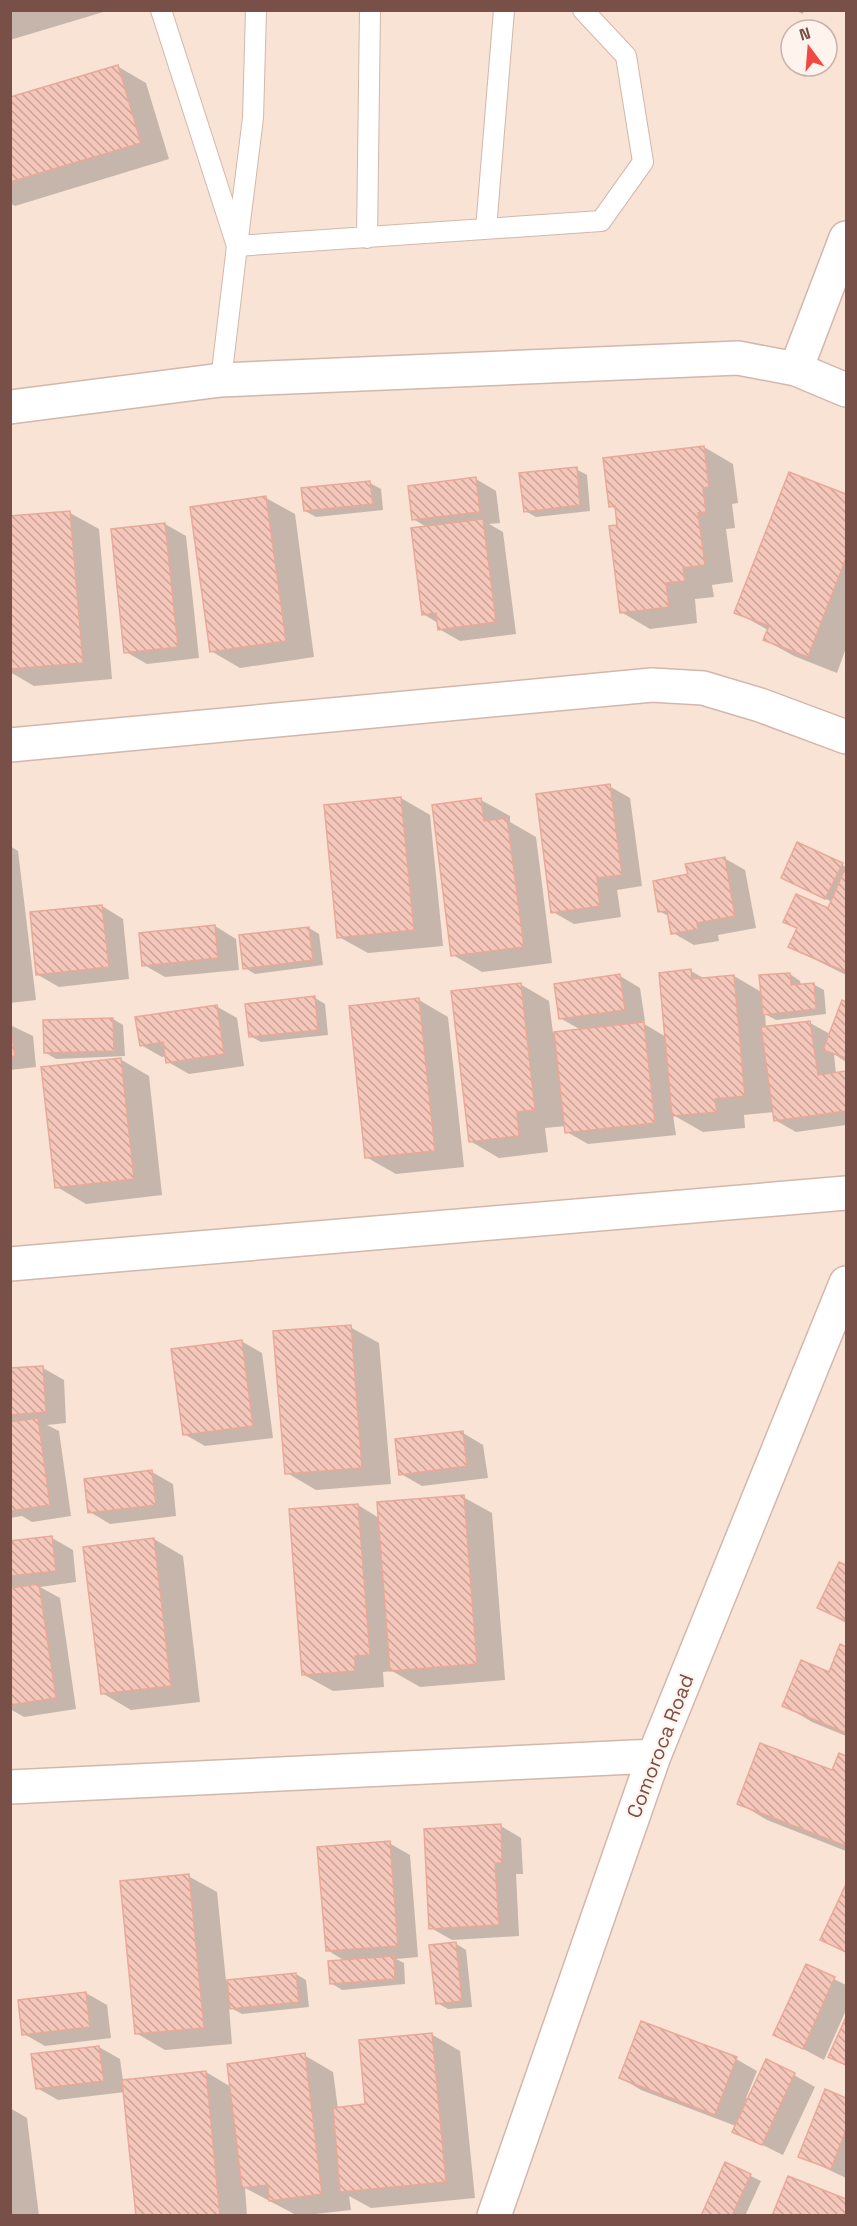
<svg xmlns="http://www.w3.org/2000/svg" width="857" height="2226" font-family="'Space Grotesk',sans-serif">
	<defs>
		<pattern id="building-back-hatch" width="6" height="6" patternUnits="userSpaceOnUse" patternTransform="scale(1.5)"><rect width="6" height="6" fill="#f5c7ba"/><path d="M-1 5l2 2M0 0l6 6M5-1l2 2" fill="none" stroke="#cba499"/></pattern>
	</defs>
	<rect width="100%" height="100%" fill="#fef0e5"/>
	<path fill="#f8e3d5" fill-rule="evenodd" d="M 11,11 L 846,11 L 846,2215 L 11,2215 ZM 791,30 L 827,30 L 827,66 L 791,66 Z"/>
	<path fill="#0003" d="M 10,10 L 110,10 L 10,40 Z
		M 794,10 L 804,10 L 803,14 Z
		M 117,66 L 146,83 L 169,159 L 15,206 L 10,203 L 10,99 Z
		M 704,447 L 733,464 L 738,503 L 732,504 L 735,528 L 726,529 L 733,582 L 712,585 L 714,597 L 695,599 L 697,623 L 650,629 L 621,612 L 619,527 L 617,510 L 611,506 Z
		M 576,469 L 587,475 L 590,511 L 536,517 L 525,511 Z
		M 789,474 L 846,496 L 846,648 L 837,673 L 794,656 L 765,640 L 768,630 L 736,612 Z
		M 476,479 L 496,491 L 500,523 L 489,524 L 503,532 L 516,634 L 460,641 L 439,629 L 438,623 L 423,614 L 427,527 L 413,519 Z
		M 370,483 L 381,489 L 383,510 L 316,517 L 305,511 Z
		M 266,498 L 295,514 L 314,657 L 240,668 L 211,651 Z
		M 70,513 L 99,529 L 112,679 L 34,686 L 10,672 L 10,518 Z
		M 165,524 L 186,536 L 199,658 L 147,664 L 126,652 Z
		M 609,786 L 630,798 L 642,886 L 617,890 L 621,917 L 574,924 L 553,912 Z
		M 401,798 L 430,815 L 443,946 L 368,953 L 339,937 Z
		M 481,800 L 510,816 L 510,822 L 536,837 L 552,963 L 482,972 L 453,955 Z
		M 10,846 L 18,851 L 36,1000 L 10,1003 Z
		M 724,858 L 745,870 L 756,928 L 718,935 L 719,941 L 694,945 L 673,933 L 670,917 L 659,911 L 690,876 Z
		M 842,865 L 846,867 L 846,975 L 790,947 L 798,929 L 785,922 L 829,910 L 832,902 L 793,883 Z
		M 102,906 L 123,919 L 129,979 L 59,987 L 38,975 Z
		M 215,926 L 236,939 L 239,970 L 165,977 L 144,965 Z
		M 309,928 L 319,934 L 323,965 L 255,974 L 245,968 Z
		M 691,971 L 705,979 L 734,976 L 763,993 L 790,974 L 800,981 L 801,986 L 813,984 L 824,990 L 826,1014 L 776,1020 L 765,1014 L 766,1028 L 810,1023 L 830,1034 L 843,1002 L 846,1003 L 846,1062 L 834,1054 L 836,1074 L 846,1073 L 846,1125 L 796,1132 L 775,1120 L 774,1112 L 744,1115 L 745,1128 L 703,1132 L 673,1115 L 676,1135 L 588,1144 L 567,1132 L 566,1126 L 545,1128 L 548,1152 L 499,1158 L 470,1141 L 520,984 L 549,1001 L 553,1033 L 581,1030 L 560,1018 L 620,976 L 640,988 L 645,1021 L 641,1022 L 666,1037 Z
		M 315,998 L 325,1004 L 328,1035 L 261,1042 L 250,1036 Z
		M 419,1000 L 448,1017 L 464,1167 L 396,1174 L 366,1157 Z
		M 216,1006 L 237,1018 L 244,1066 L 189,1074 L 168,1062 L 167,1056 L 162,1057 L 141,1045 Z
		M 113,1019 L 123,1025 L 125,1056 L 56,1059 L 46,1053 Z
		M 10,1025 L 33,1036 L 36,1067 L 10,1070 Z
		M 120,1059 L 149,1076 L 162,1195 L 86,1204 L 57,1187 Z
		M 350,1327 L 379,1343 L 391,1484 L 316,1490 L 287,1473 Z
		M 241,1341 L 262,1353 L 273,1438 L 205,1446 L 184,1434 Z
		M 10,1366 L 13,1370 L 43,1368 L 64,1380 L 66,1423 L 47,1425 L 59,1431 L 71,1516 L 32,1522 L 22,1516 L 10,1518 Z
		M 463,1433 L 483,1445 L 488,1478 L 422,1486 L 401,1474 Z
		M 152,1472 L 173,1484 L 176,1516 L 110,1524 L 90,1512 Z
		M 463,1497 L 492,1513 L 505,1680 L 420,1687 L 392,1671 L 383,1672 L 384,1687 L 333,1691 L 304,1675 L 358,1505 L 379,1518 Z
		M 52,1538 L 73,1550 L 76,1582 L 40,1587 L 60,1598 L 76,1709 L 24,1717 L 10,1709 L 10,1543 Z
		M 154,1539 L 183,1556 L 200,1702 L 131,1710 L 102,1693 Z
		M 840,1564 L 846,1566 L 846,1623 L 819,1608 Z
		M 841,1646 L 846,1648 L 846,1736 L 812,1722 L 784,1705 L 830,1674 Z
		M 840,1755 L 846,1758 L 846,1851 L 767,1820 L 739,1803 L 833,1772 Z
		M 501,1826 L 521,1838 L 523,1874 L 516,1874 L 519,1936 L 452,1940 L 431,1928 Z
		M 389,1843 L 410,1855 L 418,1957 L 396,1959 L 404,1963 L 405,1984 L 342,1990 L 331,1983 L 345,1961 L 327,1950 Z
		M 188,1876 L 217,1892 L 226,1981 L 296,1974 L 306,1980 L 309,2007 L 242,2014 L 229,2007 L 232,2044 L 165,2050 L 136,2033 Z
		M 846,1887 L 846,1953 L 822,1939 Z
		M 455,1943 L 466,1950 L 472,2007 L 448,2009 L 437,2003 Z
		M 807,1966 L 846,1985 L 846,2010 L 824,2060 L 775,2034 Z
		M 86,1993 L 107,2005 L 111,2038 L 45,2046 L 24,2034 Z
		M 846,2020 L 846,2066 L 830,2056 Z
		M 431,2034 L 460,2051 L 475,2198 L 371,2208 L 349,2196 L 351,2210 L 298,2216 L 245,2188 L 247,2216 L 137,2216 L 125,2092 L 58,2100 L 37,2088 L 99,2047 L 120,2059 L 123,2081 L 206,2072 L 231,2087 L 304,2055 L 333,2072 L 338,2109 L 367,2106 Z
		M 736,2059 L 757,2071 L 746,2098 L 749,2099 L 794,2075 L 815,2087 L 783,2155 L 734,2131 L 736,2126 L 641,2090 L 621,2078 Z
		M 826,2091 L 846,2099 L 846,2178 L 800,2156 Z
		M 10,2108 L 27,2118 L 39,2216 L 10,2216 Z
		M 726,2164 L 761,2181 L 745,2216 L 702,2216 Z"/>
	<path fill="url(#building-back-hatch)" stroke="#e9a999" stroke-width="1.5" d="M 118,65 L 141,143 L 10,182 L 10,97 Z
		M 704,446 L 709,487 L 703,488 L 706,512 L 698,513 L 705,565 L 683,568 L 685,581 L 666,583 L 669,607 L 620,613 L 609,526 L 617,525 L 615,506 L 609,507 L 603,458 Z
		M 577,467 L 580,505 L 524,512 L 519,473 Z
		M 789,472 L 846,494 L 846,558 L 808,657 L 763,640 L 769,626 L 734,613 Z
		M 476,477 L 480,512 L 412,520 L 408,486 Z
		M 370,481 L 373,504 L 304,511 L 301,488 Z
		M 266,496 L 286,641 L 210,652 L 190,507 Z
		M 70,511 L 83,663 L 10,669 L 10,516 Z
		M 483,519 L 496,622 L 438,630 L 436,613 L 422,615 L 411,528 Z
		M 165,523 L 178,647 L 124,653 L 111,529 Z
		M 610,784 L 622,875 L 597,878 L 600,906 L 551,913 L 536,794 Z
		M 401,797 L 414,930 L 337,938 L 324,805 Z
		M 481,798 L 484,821 L 507,818 L 524,947 L 451,956 L 432,805 Z
		M 797,842 L 843,863 L 825,899 L 781,878 Z
		M 725,857 L 735,916 L 697,923 L 698,929 L 671,934 L 667,911 L 658,912 L 653,881 L 688,874 L 685,864 Z
		M 846,866 L 846,972 L 788,947 L 797,928 L 783,922 L 796,894 L 828,908 Z
		M 102,905 L 109,967 L 36,975 L 30,912 Z
		M 215,925 L 218,958 L 142,966 L 139,933 Z
		M 309,927 L 313,960 L 243,969 L 239,935 Z
		M 691,969 L 692,979 L 734,975 L 745,1096 L 715,1099 L 717,1112 L 672,1116 L 659,973 Z
		M 790,973 L 791,985 L 814,983 L 816,1009 L 763,1015 L 759,975 Z
		M 620,974 L 625,1010 L 559,1019 L 554,984 Z
		M 521,983 L 535,1110 L 517,1112 L 519,1136 L 469,1142 L 451,991 Z
		M 315,996 L 318,1030 L 249,1037 L 245,1004 Z
		M 419,998 L 435,1151 L 365,1158 L 349,1006 Z
		M 842,1000 L 846,1002 L 846,1058 L 823,1050 Z
		M 217,1005 L 224,1054 L 166,1063 L 163,1042 L 140,1046 L 135,1017 Z
		M 113,1018 L 114,1051 L 44,1053 L 43,1020 Z
		M 810,1021 L 818,1075 L 846,1071 L 846,1111 L 774,1121 L 761,1027 Z
		M 644,1022 L 655,1123 L 565,1133 L 554,1032 Z
		M 10,1023 L 15,1056 L 10,1057 Z
		M 121,1058 L 134,1179 L 55,1188 L 41,1067 Z
		M 351,1325 L 362,1468 L 285,1474 L 273,1331 Z
		M 242,1340 L 253,1426 L 183,1435 L 171,1349 Z
		M 43,1366 L 46,1412 L 10,1415 L 10,1368 Z
		M 38,1418 L 50,1505 L 10,1511 L 10,1422 Z
		M 463,1431 L 467,1466 L 399,1475 L 395,1439 Z
		M 152,1470 L 156,1505 L 88,1513 L 84,1479 Z
		M 464,1495 L 477,1664 L 390,1671 L 377,1502 Z
		M 358,1504 L 370,1655 L 355,1656 L 355,1671 L 302,1675 L 289,1509 Z
		M 52,1536 L 56,1571 L 10,1576 L 10,1541 Z
		M 154,1538 L 171,1686 L 101,1694 L 83,1547 Z
		M 839,1562 L 846,1565 L 846,1621 L 817,1608 Z
		M 39,1584 L 56,1698 L 10,1705 L 10,1588 Z
		M 840,1644 L 846,1647 L 846,1733 L 782,1706 L 801,1660 L 829,1672 Z
		M 760,1743 L 832,1770 L 839,1753 L 846,1756 L 846,1846 L 737,1804 Z
		M 501,1824 L 502,1863 L 495,1863 L 499,1925 L 429,1929 L 424,1829 Z
		M 390,1841 L 398,1946 L 326,1951 L 317,1847 Z
		M 189,1874 L 204,2028 L 135,2034 L 120,1881 Z
		M 846,1884 L 846,1952 L 820,1940 Z
		M 456,1942 L 462,2001 L 436,2004 L 429,1945 Z
		M 394,1956 L 395,1979 L 330,1984 L 328,1961 Z
		M 806,1964 L 835,1977 L 803,2049 L 773,2035 Z
		M 296,1973 L 299,2002 L 230,2009 L 227,1980 Z
		M 86,1992 L 90,2027 L 22,2035 L 18,2000 Z
		M 846,2017 L 846,2065 L 828,2057 Z
		M 641,2021 L 737,2057 L 715,2115 L 619,2078 Z
		M 432,2033 L 446,2182 L 340,2192 L 333,2108 L 365,2104 L 359,2040 Z
		M 99,2046 L 104,2081 L 36,2089 L 31,2054 Z
		M 305,2053 L 322,2194 L 269,2201 L 268,2185 L 242,2188 L 227,2064 Z
		M 766,2059 L 795,2073 L 762,2145 L 732,2132 Z
		M 206,2071 L 220,2216 L 136,2216 L 122,2080 Z
		M 825,2089 L 846,2098 L 846,2130 L 831,2169 L 798,2157 Z
		M 725,2162 L 751,2174 L 732,2216 L 701,2216 Z
		M 788,2176 L 846,2199 L 846,2216 L 772,2216 Z"/>
	<g fill="none" stroke-linecap="round" stroke-linejoin="round">
		<defs>
			<path id="service" d="M 161,10 L 237,246 L 221,380
				M 256,10 L 253,118 L 237,246 L 601,221 L 643,162 L 626,56 L 583,10
				M 486,229 L 504,10
				M 367,238 L 370,10"/>
			<path id="minor" d="M 796,369 L 846,238
				M 10,407 L 221,380 L 738,358 L 796,369 L 846,390
				M 10,745 L 652,685 L 703,688 L 760,705 L 846,737
				M 10,1264 L 846,1193
				M 10,1787 L 654,1756
				M 494,2216 L 654,1756 L 846,1283"/>
		</defs>
		<use href="#service" stroke="#d3b7ac" stroke-width="22"/>
		<use href="#minor" stroke="#d3b7ac" stroke-width="36"/>
		<use href="#service" stroke="#fff" stroke-width="20"/>
		<use href="#minor" stroke="#fff" stroke-width="33"/>
	</g>
	<g text-anchor="middle" stroke-width="4.5" stroke-linejoin="round" paint-order="stroke">
		<g font-size="20" fill="#795048" stroke="#fff4ed">
			<text transform="translate(660 1746) rotate(-69)" y="7">Comoroca Road</text>
		</g>
	</g>
	<rect width="857" height="2226" fill="none" stroke="#795048" stroke-width="24"/>
	<g transform="translate(809 48) rotate(344)"><circle r="28" fill="#fff4ed" stroke="#c9b2ab" stroke-width="1.5"/>
	<path d="M0-4.5L10 22L0 15L-10 22Z" fill="#f14841"/>
	<text y="-9" font-size="16" font-weight="bold" text-anchor="middle" fill="#795048">N</text>
	</g>
</svg>
